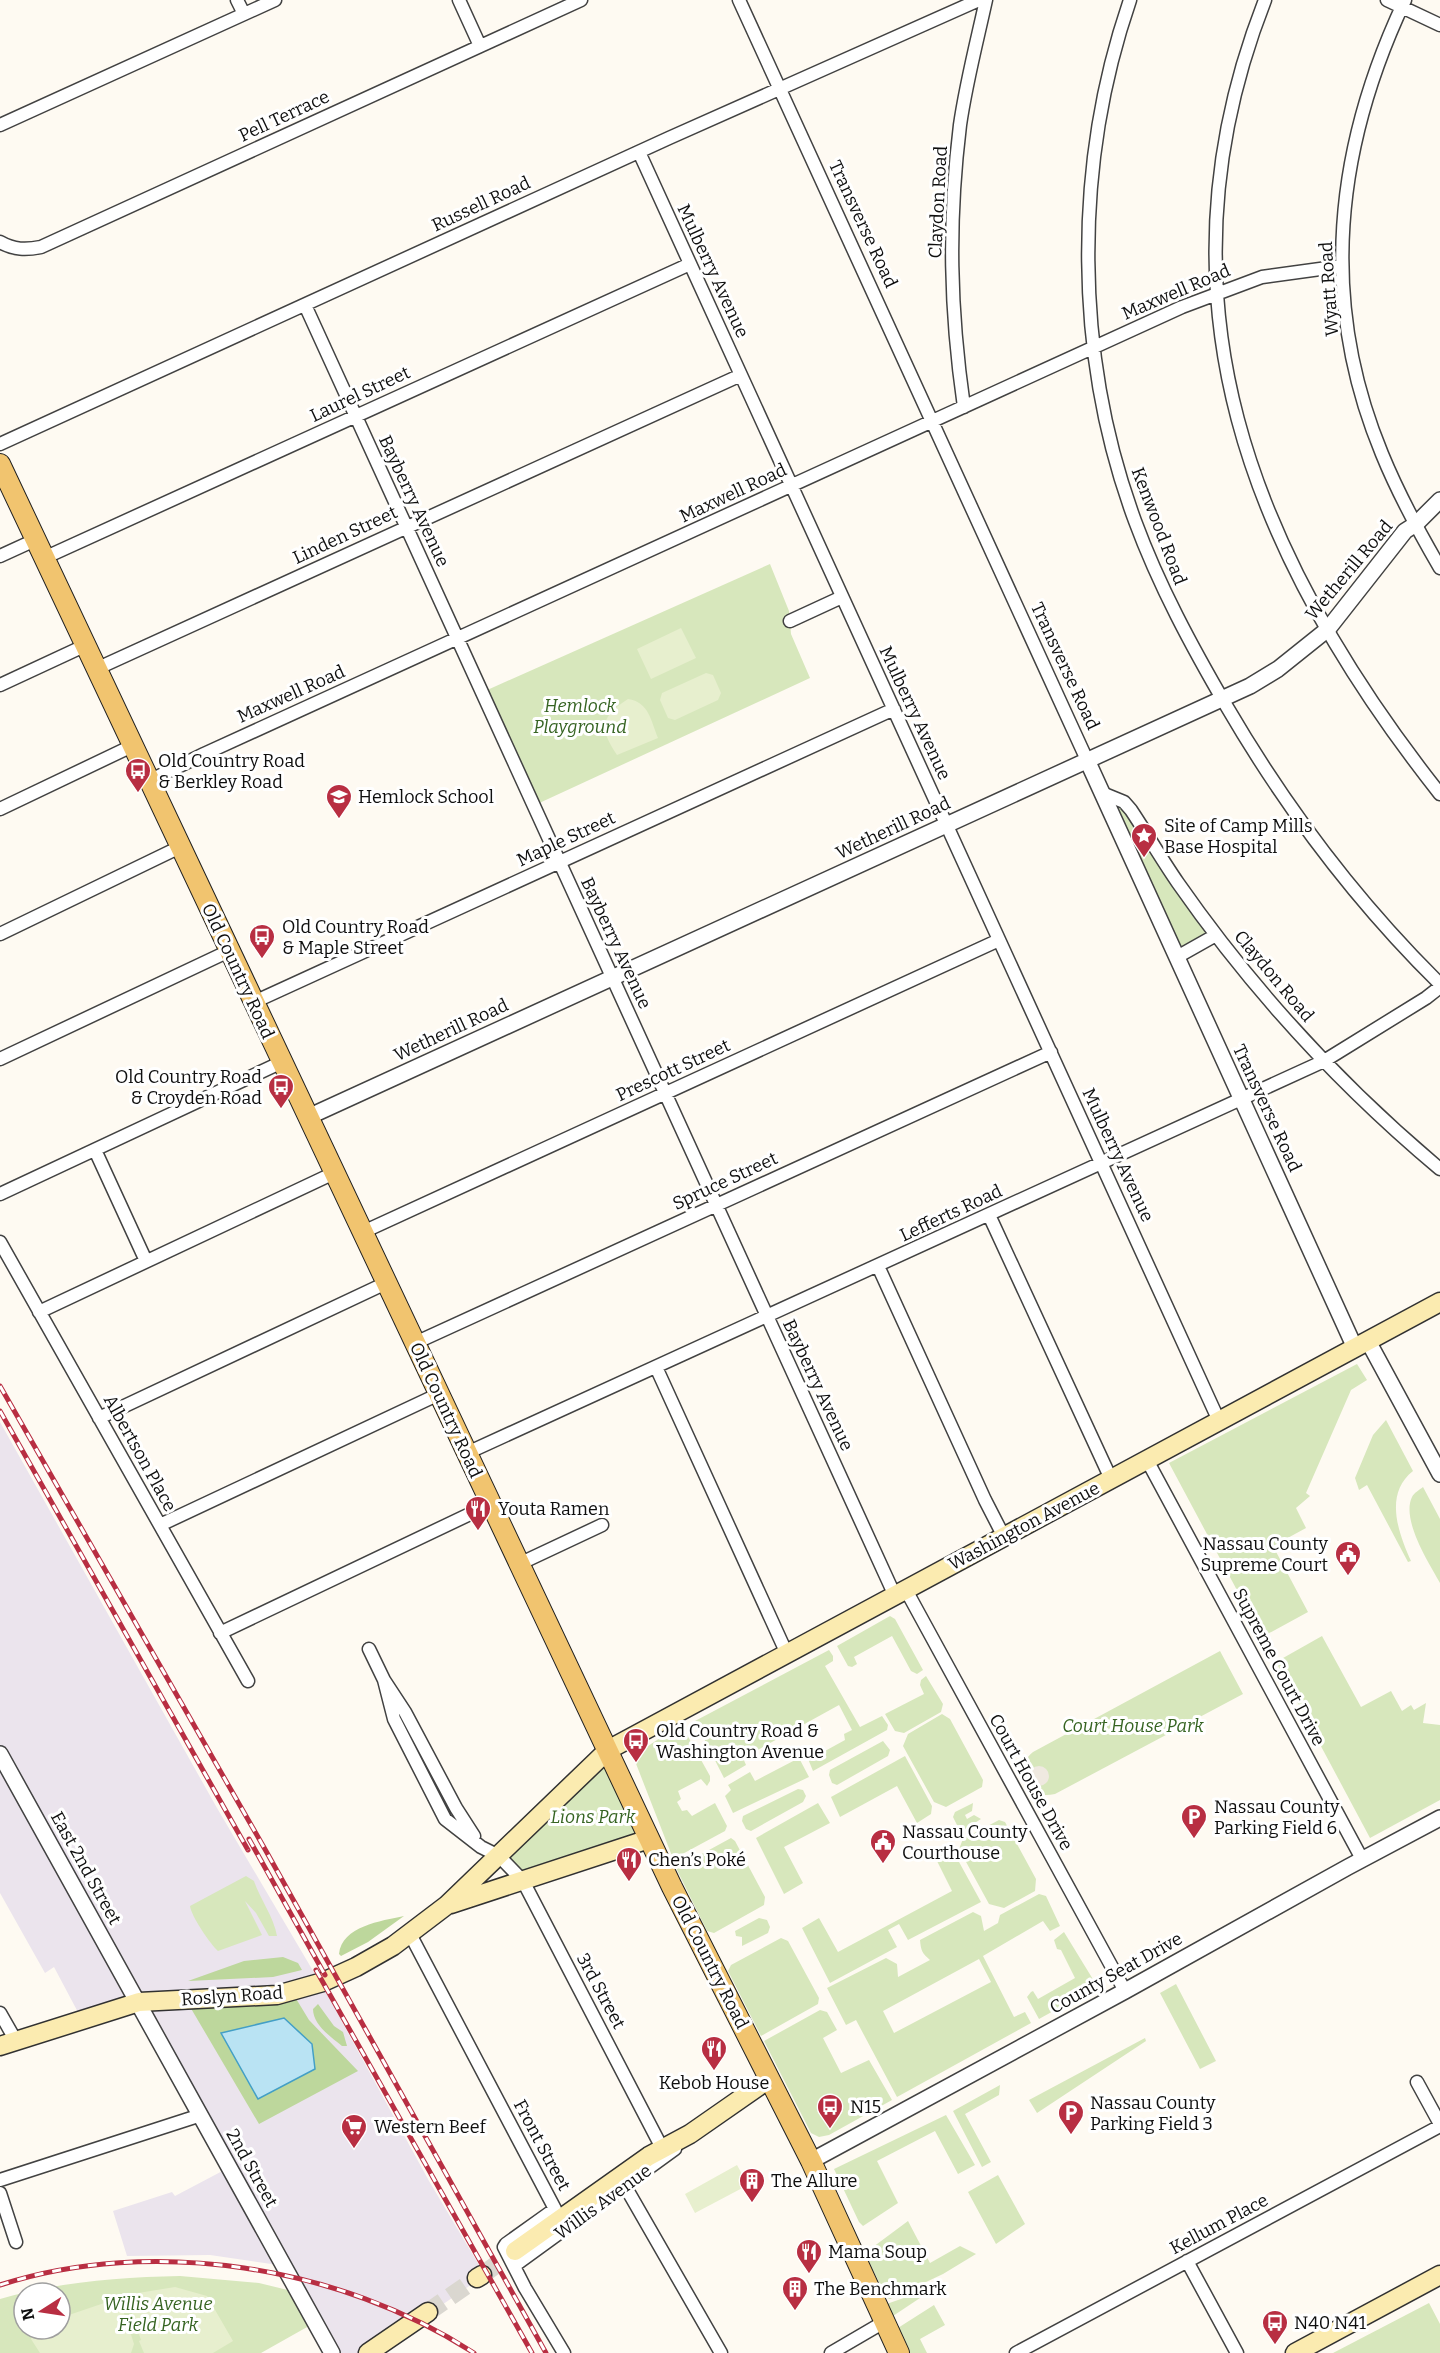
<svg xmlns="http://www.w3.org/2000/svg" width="1440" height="2353" font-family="Bitter,serif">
	<rect width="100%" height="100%" fill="#fefaf2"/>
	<path fill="#ebe4ed" d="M 0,1422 L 217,1808 L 329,1998 L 429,2181 L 485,2275 L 373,2353 L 332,2353 L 285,2266 L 210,2255 L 127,2256 L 113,2211 L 172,2192 L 175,2196 L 230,2167 L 138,1998 L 80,2016 L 54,1967 L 45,1973 L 0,1893 Z"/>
	<path fill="#d7e7bc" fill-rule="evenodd" d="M 770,564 L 789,611 L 791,634 L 810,678 L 535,805 L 485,691 Z
		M 1102,793 L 1124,802 L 1216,935 L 1177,957 Z
		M 1357,1364 L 1367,1380 L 1351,1390 L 1306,1493 L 1310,1496 L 1296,1508 L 1306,1528 L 1273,1546 L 1308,1612 L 1262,1637 L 1169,1463 Z
		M 1386,1420 L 1413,1471 C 1384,1494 1398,1532 1411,1561 L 1408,1562 L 1367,1485 L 1359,1490 L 1355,1478 L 1373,1435 Z
		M 1423,1487 L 1440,1519 L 1440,1583 C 1429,1563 1401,1520 1412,1497 C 1414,1493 1419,1490 1423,1487 Z
		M 890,1616 L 895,1619 L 923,1670 L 917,1674 L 911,1671 L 892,1636 L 854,1657 L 857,1664 L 852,1667 L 848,1666 L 837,1646 Z
		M 1322,1636 L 1361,1707 L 1391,1691 L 1402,1711 L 1411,1705 L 1414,1710 L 1426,1703 L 1423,1723 L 1440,1725 L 1440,1800 L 1370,1838 L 1276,1662 Z
		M 829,1650 L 833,1656 L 833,1661 L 825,1666 L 860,1727 L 882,1716 L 888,1725 L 887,1730 L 813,1771 L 806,1754 L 822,1746 L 825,1751 L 845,1740 L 844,1734 L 852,1730 L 839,1705 L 743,1758 L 746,1765 L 724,1778 L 695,1721 Z
		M 1220,1651 L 1243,1694 L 1055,1794 C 1025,1801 1009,1772 1033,1752 Z
		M 926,1676 L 943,1704 L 941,1712 L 904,1733 L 895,1731 L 885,1714 L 924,1694 L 920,1685 L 921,1680 Z
		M 942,1714 L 950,1719 L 983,1780 L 982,1787 L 946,1807 L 934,1802 L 903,1746 L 908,1734 Z
		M 681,1724 L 710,1776 L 710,1781 L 707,1786 L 701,1779 L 678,1791 L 681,1799 L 677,1802 L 682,1811 L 687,1810 L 692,1816 L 715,1803 L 727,1826 L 725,1831 L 675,1858 L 672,1856 L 633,1756 Z
		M 883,1741 L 890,1750 L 888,1756 L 837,1785 L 832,1783 L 829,1775 L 830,1770 Z
		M 608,1750 L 649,1839 L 523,1881 L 499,1856 Z
		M 905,1756 L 932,1806 L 931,1814 L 917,1823 L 897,1786 L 840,1817 L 831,1797 Z
		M 799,1758 L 809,1777 L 733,1813 L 725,1796 L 731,1790 L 728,1785 L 750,1772 L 755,1781 Z
		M 798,1789 L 803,1790 L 806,1796 L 803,1802 L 751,1831 L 746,1829 L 742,1821 L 743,1816 Z
		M 818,1803 L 830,1823 L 784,1847 L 803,1883 L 784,1894 L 756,1838 Z
		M 973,1803 L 972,1811 L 965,1815 L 967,1819 L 974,1815 L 981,1819 L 965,1829 L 958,1827 L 953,1817 L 955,1812 Z
		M 999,1820 L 1005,1822 L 1036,1879 L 1035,1891 L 1004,1908 L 989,1904 L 959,1849 L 963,1839 Z
		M 731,1838 L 735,1841 L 765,1897 L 764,1905 L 714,1933 L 707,1931 L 676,1868 Z
		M 947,1848 L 953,1851 L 981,1902 L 908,1940 L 899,1924 L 888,1930 L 897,1947 L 830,1983 L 802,1928 L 819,1918 L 838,1952 L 952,1891 L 934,1855 Z
		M 246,1876 L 254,1881 C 260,1899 274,1917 277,1936 L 269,1936 L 256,1913 L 245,1901 L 262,1935 L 218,1951 C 211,1945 191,1916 190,1906 Z
		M 1039,1894 L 1046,1896 L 1060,1926 L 1050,1931 L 1043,1921 L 983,1956 L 1014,2017 L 1025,2012 L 1031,2023 L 897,2097 L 856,2020 L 846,2025 L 827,1988 L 886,1958 L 897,1964 L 898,1977 L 930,1960 C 922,1953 921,1951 920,1940 L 973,1912 L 981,1916 L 984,1931 L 998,1923 L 1000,1915 ZM 979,1959 L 991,1982 L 894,2033 L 883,2011 Z
		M 759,1918 L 767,1920 L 770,1927 L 768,1933 L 742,1946 L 742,1937 L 736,1936 L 735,1931 Z
		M 1064,1932 L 1094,1981 L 1093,1989 L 1039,2019 L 1027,1997 L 1031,1992 L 1033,1991 L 1038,1999 L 1075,1978 L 1061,1950 L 1057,1949 L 1054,1940 Z
		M 781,1938 L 788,1941 L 819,1998 L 818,2004 L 761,2036 L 728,1971 L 731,1965 Z
		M 1176,1984 L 1216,2061 L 1200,2069 L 1160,1993 Z
		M 820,2010 L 827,2012 L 837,2030 L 823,2038 L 841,2073 L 869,2060 L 892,2100 L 829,2135 L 819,2137 L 811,2133 L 764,2041 Z
		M 1145,2038 L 1146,2041 L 1037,2113 L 1029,2100 Z
		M 1000,2085 L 999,2095 L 965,2114 L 991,2162 L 982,2167 L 953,2111 Z
		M 946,2115 L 975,2165 L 958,2174 L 935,2131 L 877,2161 L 898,2203 L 863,2226 L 859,2222 L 834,2169 Z
		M 998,2175 L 1025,2224 L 996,2244 L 968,2192 Z
		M 908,2221 L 930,2263 L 960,2246 L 976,2254 L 943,2274 L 890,2299 L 887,2298 L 868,2260 L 873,2247 Z
		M 180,2276 L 259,2283 L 300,2293 L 316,2322 L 261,2353 L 0,2353 L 0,2299 C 60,2282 119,2277 180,2276 ZM 24,2293 L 60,2293 L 60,2329 L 24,2329 Z
		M 938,2286 L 884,2322 L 878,2307 Z
		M 1429,2303 L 1440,2324 L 1440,2353 L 1333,2353 Z
		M 934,2305 L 945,2325 L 920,2339 L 927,2353 L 899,2353 L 890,2333 Z"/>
	<path fill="#bdd79c" d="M 404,1916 L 368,1942 L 341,1956 L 339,1954 C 342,1926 381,1921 404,1916 Z
		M 283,1957 L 298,1963 L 302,1970 L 273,1977 L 188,1981 L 244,1961 Z
		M 292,1992 L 309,2020 L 358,2071 L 259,2124 L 186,2000 Z
		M 318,2004 L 334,2026 L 343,2032 L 347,2046 L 342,2046 C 331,2037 313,2025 313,2009 Z"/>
	<path fill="#e7efce" d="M 681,628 L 696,658 L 651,679 L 637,649 Z
		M 706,673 L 713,675 L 721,693 L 718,700 L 675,720 L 668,718 L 660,700 L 662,693 Z
		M 628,699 C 649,702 651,721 658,738 L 617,755 C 599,728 600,717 628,699 Z
		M 737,2165 L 748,2185 L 695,2213 L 685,2194 Z
		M 175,2287 L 207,2296 L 233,2341 L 213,2353 L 144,2353 L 139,2341 L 141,2340 L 126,2295 Z
		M 119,2298 L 134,2344 L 131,2353 L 40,2353 L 31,2339 L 34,2329 L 60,2329 L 60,2318 Z"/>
	<path fill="#efe9e0" d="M1029 1776a10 10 0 1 1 20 0a10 10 0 1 1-20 0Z"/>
	<path fill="#b9e3f3" stroke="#439fc6" stroke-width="1.5" d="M 284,2018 L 312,2044 L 315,2069 L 258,2099 L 221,2033 Z"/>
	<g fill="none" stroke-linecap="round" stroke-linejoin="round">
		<path stroke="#dad7d0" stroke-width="18" stroke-dasharray="18 9" stroke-linecap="butt" d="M 482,2275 L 515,2251
			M 428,2312 L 477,2278"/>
		<defs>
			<path id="minor" d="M 237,0 L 244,14
				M 459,0 L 480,46
				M 739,0 L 1087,760
				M 1130,0 C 1073,166 1074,356 1135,521 C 1159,586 1192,647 1227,707 C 1286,808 1357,902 1440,984
				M 1265,0 C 1148,298 1251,555 1440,794
				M 1387,0 L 1440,25
				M 1405,0 C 1335,148 1318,300 1382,454 C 1398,493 1419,532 1440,568
				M 0,125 L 275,0
				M 639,152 L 1219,1421
				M 0,242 C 14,250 26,250 41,247 L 581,0
				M 305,305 L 895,1596
				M 964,407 C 950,310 948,223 960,125 C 966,83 977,41 986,0
				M 0,444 L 669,138 L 979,0
				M 0,556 L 35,540
				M 44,558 L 690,264
				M 790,621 L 842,597
				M 96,669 L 741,375
				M 0,685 L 84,646
				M 149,781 L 204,754 L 1182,307 L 1262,277 L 1342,266
				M 1102,793 L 1124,802 L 1131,810 C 1147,834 1162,860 1178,883 C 1252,989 1341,1086 1440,1169
				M 0,809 L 132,746
				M 0,934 L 180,847
				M 1177,957 L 1216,935
				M 254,1002 L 894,709
				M 0,1059 L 229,951
				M 95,1150 L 146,1261
				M 0,1194 L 282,1062
				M 989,1215 L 1111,1479
				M 363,1232 L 999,940
				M 0,1242 L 248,1681
				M 878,1266 L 985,1500 L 1004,1537
				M 39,1312 L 334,1173
				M 415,1343 L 1051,1052
				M 656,1367 L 787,1654
				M 99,1418 L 386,1283
				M 467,1453 L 1324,1061 L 1426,998 L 1440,987
				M 1147,1460 L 1362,1859
				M 160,1525 L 439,1394
				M 519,1564 L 602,1525
				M 906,1590 L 1125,1991
				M 220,1633 L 491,1504
				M 369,1649 L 384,1680 L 405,1712 L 456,1808 L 474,1836
				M 384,1680 L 394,1719 L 445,1819 L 481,1847 L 499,1856 L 523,1881 L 662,2148
				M 410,1934 L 555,2209 L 506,2244 L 504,2247 L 525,2288 L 564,2353
				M 0,2013 L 16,2041
				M 1417,2082 L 1440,2124
				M 0,2180 L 201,2115
				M 625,2186 L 721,2353
				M 0,2193 L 16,2242
				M 1187,2261 L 1237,2353
				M 514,2266 L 675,2149
				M 831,2353 L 884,2322
				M 1016,2353 L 1440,2126"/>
			<path id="tertiary" d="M 1087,760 L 1355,1348
				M 308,1117 L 1250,686 L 1278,669 L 1328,629 L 1405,531 L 1416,524 L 1440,500
				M 1368,1341 L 1440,1474
				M 0,1754 L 332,2353
				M 811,2161 L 1125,1991 L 1348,1867 L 1440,1818"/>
			<path id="secondary" d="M 451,1904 L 649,1839
				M 0,2046 L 139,2002 L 277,1995 L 323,1982 L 356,1967 L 393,1946 L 447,1905 L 608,1750 L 1440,1302
				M 515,2251 L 649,2156 L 690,2134 L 769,2079
				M 477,2278 L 482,2275
				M 368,2353 L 428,2312
				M 1295,2353 L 1440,2275"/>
			<path id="primary" d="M 0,464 L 672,1887 L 811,2161 L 899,2353"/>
		</defs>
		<use href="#minor" stroke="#424242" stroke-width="15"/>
		<use href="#tertiary" stroke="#424242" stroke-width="18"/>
		<use href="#secondary" stroke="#313131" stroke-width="21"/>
		<use href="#primary" stroke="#202020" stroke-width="22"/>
		<use href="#minor" stroke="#fff" stroke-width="12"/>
		<use href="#tertiary" stroke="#fff" stroke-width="15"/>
		<use href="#secondary" stroke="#fbebb0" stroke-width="18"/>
		<use href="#primary" stroke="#f1c46f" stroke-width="20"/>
		<defs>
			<path id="rail" d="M 0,1386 L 266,1851 L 546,2353
				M 0,1411 L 248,1850
				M 249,1839 L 325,1975
				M 316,1970 L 532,2353
				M 0,2285 C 152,2236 341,2266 474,2353"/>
		</defs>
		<use href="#rail" stroke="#b82e42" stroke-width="5"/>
		<use href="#rail" stroke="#fff" stroke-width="3" stroke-dasharray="9" stroke-linecap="butt"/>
	</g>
	<defs>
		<symbol id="bus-pin" viewBox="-11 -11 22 30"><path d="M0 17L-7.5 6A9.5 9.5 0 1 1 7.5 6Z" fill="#b82e42" stroke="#fff"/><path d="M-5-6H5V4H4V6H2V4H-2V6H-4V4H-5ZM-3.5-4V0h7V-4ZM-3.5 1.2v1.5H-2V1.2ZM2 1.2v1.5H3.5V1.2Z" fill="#fff"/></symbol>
		<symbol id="school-pin" viewBox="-11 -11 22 30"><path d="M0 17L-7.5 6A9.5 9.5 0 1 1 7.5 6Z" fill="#b82e42" stroke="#fff"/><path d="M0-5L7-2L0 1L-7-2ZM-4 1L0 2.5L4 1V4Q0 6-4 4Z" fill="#fff"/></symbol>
		<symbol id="sight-pin" viewBox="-11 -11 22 30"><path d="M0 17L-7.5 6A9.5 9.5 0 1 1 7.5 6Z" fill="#b82e42" stroke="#fff"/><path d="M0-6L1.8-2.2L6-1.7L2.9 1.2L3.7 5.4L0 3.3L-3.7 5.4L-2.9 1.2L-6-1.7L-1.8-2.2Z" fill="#fff"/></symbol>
		<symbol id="restaurant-pin" viewBox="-11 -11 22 30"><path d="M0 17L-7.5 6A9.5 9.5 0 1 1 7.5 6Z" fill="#b82e42" stroke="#fff"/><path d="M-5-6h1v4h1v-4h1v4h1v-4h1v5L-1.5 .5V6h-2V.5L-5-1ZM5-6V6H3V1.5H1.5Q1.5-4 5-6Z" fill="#fff"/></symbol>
		<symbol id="civic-pin" viewBox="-11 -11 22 30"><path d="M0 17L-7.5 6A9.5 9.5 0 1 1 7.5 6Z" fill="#b82e42" stroke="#fff"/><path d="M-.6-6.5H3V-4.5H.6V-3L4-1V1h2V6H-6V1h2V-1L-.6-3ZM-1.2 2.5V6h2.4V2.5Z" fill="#fff"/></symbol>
		<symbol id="parking-pin" viewBox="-11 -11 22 30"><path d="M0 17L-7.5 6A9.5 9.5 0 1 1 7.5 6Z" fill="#b82e42" stroke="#fff"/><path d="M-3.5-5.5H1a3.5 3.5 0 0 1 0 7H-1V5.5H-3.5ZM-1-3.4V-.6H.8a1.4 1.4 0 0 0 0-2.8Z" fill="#fff"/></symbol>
		<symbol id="supermarket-pin" viewBox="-11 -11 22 30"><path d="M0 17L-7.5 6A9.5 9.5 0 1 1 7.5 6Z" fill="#b82e42" stroke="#fff"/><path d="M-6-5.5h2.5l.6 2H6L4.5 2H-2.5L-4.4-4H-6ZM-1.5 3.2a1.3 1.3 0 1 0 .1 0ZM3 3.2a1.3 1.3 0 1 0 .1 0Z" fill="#fff"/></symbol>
		<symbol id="building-pin" viewBox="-11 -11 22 30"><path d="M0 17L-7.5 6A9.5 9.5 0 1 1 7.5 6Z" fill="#b82e42" stroke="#fff"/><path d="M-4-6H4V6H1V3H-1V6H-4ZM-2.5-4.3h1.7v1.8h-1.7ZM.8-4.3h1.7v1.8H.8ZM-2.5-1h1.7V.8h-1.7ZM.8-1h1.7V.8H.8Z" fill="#fff"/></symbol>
	</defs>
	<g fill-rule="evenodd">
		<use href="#bus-pin" x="123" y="756" width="30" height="40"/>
		<use href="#school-pin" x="324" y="782" width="30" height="40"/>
		<use href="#sight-pin" x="1129" y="821" width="30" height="40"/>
		<use href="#bus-pin" x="247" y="922" width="30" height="40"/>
		<use href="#bus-pin" x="266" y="1072" width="30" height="40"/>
		<use href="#restaurant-pin" x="463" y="1494" width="30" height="40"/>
		<use href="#civic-pin" x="1333" y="1539" width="30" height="40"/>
		<use href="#bus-pin" x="621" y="1726" width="30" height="40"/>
		<use href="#parking-pin" x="1179" y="1802" width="30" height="40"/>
		<use href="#civic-pin" x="868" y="1827" width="30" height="40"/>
		<use href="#restaurant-pin" x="614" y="1845" width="30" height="40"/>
		<use href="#restaurant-pin" x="699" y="2034" width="30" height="40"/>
		<use href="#bus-pin" x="815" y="2092" width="30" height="40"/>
		<use href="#parking-pin" x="1056" y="2098" width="30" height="40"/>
		<use href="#supermarket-pin" x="339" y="2112" width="30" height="40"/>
		<use href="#building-pin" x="737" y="2166" width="30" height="40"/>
		<use href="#restaurant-pin" x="794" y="2237" width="30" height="40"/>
		<use href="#building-pin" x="780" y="2274" width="30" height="40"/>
		<use href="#bus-pin" x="1260" y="2308" width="30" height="40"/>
	</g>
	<g text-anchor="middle" stroke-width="6" stroke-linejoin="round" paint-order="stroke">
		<g font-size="18" fill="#0f0f0f" stroke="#fff">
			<text transform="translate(284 116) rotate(-25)" y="6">Pell Terrace</text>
			<text transform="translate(938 202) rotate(-87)" y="6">Claydon Road</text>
			<text transform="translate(481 204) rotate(-25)" y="6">Russell Road</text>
			<text transform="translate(863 224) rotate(65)" y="6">Transverse Road</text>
			<text transform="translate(713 271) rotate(65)" y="6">Mulberry Avenue</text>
			<text transform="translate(1329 289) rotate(-94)" y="6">Wyatt Road</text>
			<text transform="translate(1176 292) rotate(-23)" y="6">Maxwell Road</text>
			<text transform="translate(360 394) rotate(-25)" y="6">Laurel Street</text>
			<text transform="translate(733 493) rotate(-25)" y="6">Maxwell Road</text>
			<text transform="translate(414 501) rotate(65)" y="6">Bayberry Avenue</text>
			<text transform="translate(1159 526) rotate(69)" y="6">Kenwood Road</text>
			<text transform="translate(345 535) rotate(-25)" y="6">Linden Street</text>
			<text transform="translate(1349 570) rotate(-50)" y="6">Wetherill Road</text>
			<text transform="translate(1065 666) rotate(65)" y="6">Transverse Road</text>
			<text transform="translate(291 694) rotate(-24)" y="6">Maxwell Road</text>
			<text transform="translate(915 713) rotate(65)" y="6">Mulberry Avenue</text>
			<text transform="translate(893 828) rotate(-25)" y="6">Wetherill Road</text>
			<text transform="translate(566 839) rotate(-25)" y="6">Maple Street</text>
			<text transform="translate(616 943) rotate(65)" y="6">Bayberry Avenue</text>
			<text transform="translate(238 971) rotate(65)" y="6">Old Country Road</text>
			<text transform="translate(1274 976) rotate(50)" y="6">Claydon Road</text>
			<text transform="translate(451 1030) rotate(-25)" y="6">Wetherill Road</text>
			<text transform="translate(673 1070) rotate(-25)" y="6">Prescott Street</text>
			<text transform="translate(1267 1108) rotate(65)" y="6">Transverse Road</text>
			<text transform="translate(1118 1155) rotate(65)" y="6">Mulberry Avenue</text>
			<text transform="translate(725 1181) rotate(-25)" y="6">Spruce Street</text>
			<text transform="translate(951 1213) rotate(-25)" y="6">Lefferts Road</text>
			<text transform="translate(818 1385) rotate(65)" y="6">Bayberry Avenue</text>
			<text transform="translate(446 1410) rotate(65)" y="6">Old Country Road</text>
			<text transform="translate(140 1453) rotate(61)" y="6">Albertson Place</text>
			<text transform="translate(1024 1526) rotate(-28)" y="6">Washington Avenue</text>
			<text transform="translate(1279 1667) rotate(62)" y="6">Supreme Court Drive</text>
			<text transform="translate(1031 1782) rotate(61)" y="6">Court House Drive</text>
			<text transform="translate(86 1868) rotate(61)" y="6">East 2nd Street</text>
			<text transform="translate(710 1962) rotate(63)" y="6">Old Country Road</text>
			<text transform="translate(1116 1973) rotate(-29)" y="6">County Seat Drive</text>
			<text transform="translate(601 1991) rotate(62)" y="6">3rd Street</text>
			<text transform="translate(232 1996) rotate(-4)" y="6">Roslyn Road</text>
			<text transform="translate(542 2145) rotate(62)" y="6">Front Street</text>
			<text transform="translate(252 2168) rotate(61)" y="6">2nd Street</text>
			<text transform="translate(603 2202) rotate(-36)" y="6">Willis Avenue</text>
			<text transform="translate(1219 2224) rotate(-28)" y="6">Kellum Place</text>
		</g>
		<g font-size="18" font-style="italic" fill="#366422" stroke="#fff">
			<text x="580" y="712">Hemlock<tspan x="580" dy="21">Playground</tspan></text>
			<text x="1133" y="1732">Court House Park</text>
			<text x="593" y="1823">Lions Park</text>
			<text x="158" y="2310">Willis Avenue<tspan x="158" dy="21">Field Park</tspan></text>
		</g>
		<g font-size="18" fill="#0f0f0f" stroke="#fff" text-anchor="start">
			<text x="158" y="767">Old Country Road<tspan x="158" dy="21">&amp; Berkley Road</tspan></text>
			<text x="358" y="803">Hemlock School</text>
			<text x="1164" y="832">Site of Camp Mills<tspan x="1164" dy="21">Base Hospital</tspan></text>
			<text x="282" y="933">Old Country Road<tspan x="282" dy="21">&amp; Maple Street</tspan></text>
			<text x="262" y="1083" text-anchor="end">Old Country Road<tspan x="262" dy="21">&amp; Croyden Road</tspan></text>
			<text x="498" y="1515">Youta Ramen</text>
			<text x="1328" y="1550" text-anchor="end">Nassau County<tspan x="1328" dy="21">Supreme Court</tspan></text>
			<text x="656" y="1737">Old Country Road &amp;<tspan x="656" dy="21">Washington Avenue</tspan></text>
			<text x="1214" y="1813">Nassau County<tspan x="1214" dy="21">Parking Field 6</tspan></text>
			<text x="902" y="1838">Nassau County<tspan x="902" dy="21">Courthouse</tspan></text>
			<text x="648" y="1866">Chen’s Poké</text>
			<text x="714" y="2089" text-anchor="middle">Kebob House</text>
			<text x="1090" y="2109">Nassau County<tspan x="1090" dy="21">Parking Field 3</tspan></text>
			<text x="850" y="2113">N15</text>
			<text x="374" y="2133">Western Beef</text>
			<text x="771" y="2187">The Allure</text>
			<text x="828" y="2258">Mama Soup</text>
			<text x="814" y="2295">The Benchmark</text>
			<text x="1294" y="2329">N40 N41</text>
		</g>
	</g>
	<g transform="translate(42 2311) rotate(258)"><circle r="28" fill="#ffffff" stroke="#9f9f9f" stroke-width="1.5"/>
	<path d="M0-4.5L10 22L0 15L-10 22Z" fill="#b82e42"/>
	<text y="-9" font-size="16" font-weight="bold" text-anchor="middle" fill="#0f0f0f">N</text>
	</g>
</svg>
